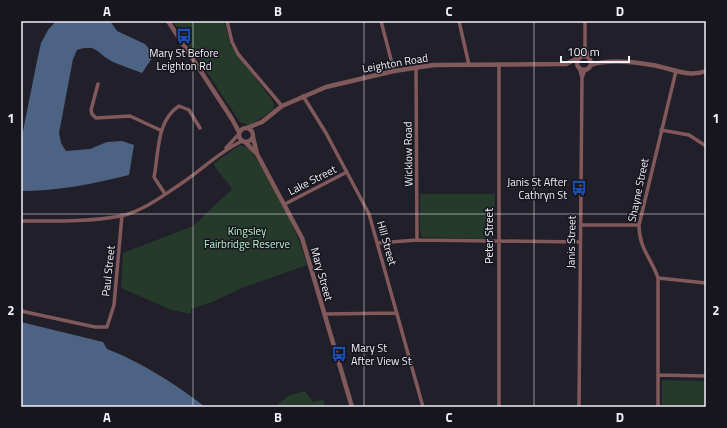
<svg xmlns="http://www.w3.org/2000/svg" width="727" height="428" font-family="'Titillium Web',sans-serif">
	<rect width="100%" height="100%" fill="#211f29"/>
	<path fill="#263a2c" d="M 173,21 L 224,21 L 231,46 L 272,100 L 274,104 L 273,110 L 249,126 L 240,122 Z
		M 240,145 L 249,148 C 272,182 296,225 307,265 L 242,288 L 212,302 L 191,309 L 191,314 L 172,310 L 121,288 L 123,253 L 193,226 L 232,189 L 213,164 Z
		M 420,194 L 495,194 L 494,236 L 489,239 L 422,237 L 420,231 Z
		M 662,380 L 706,381 L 706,407 L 662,407 Z
		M 305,391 L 313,402 L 323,400 L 326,407 L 274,407 L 290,395 Z"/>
	<path fill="#4d6384" d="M 56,21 L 110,21 L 117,31 L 145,44 L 154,55 L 142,73 C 132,69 122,66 113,62 C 97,54 97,43 77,50 L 73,59 L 59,133 L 61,143 L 66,151 L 90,149 L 107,142 L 122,141 L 134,145 L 129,175 C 93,184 58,191 21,191 L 21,141 L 37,61 L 41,43 L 48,30 Z
		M 21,322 L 103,342 L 107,349 C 139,361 179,386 205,407 L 21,407 Z"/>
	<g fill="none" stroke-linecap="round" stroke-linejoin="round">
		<path stroke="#81595b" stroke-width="3.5" d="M 227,21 L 232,42 L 238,54 L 282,106
			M 381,21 L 394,71
			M 459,21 L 469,65
			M 585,21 L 585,47 L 589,58
			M 581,56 L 585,47
			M 416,67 L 417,240
			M 582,78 L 585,70
			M 98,84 L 91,110 L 92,114 L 96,118 L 130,116 L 160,130
			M 303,96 L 326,133 L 369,214 L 423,407
			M 661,130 L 689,135 L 706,146
			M 226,148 L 238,135
			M 165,194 L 154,177 C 159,153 156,121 179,106 L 189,110 L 200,128
			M 285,204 L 347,172
			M 21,221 C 54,221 89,222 121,216 C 143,211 164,195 182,183 C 203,169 219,152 242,141
			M 581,225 L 639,225
			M 378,243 L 417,240 L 580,242
			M 658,278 L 706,283
			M 21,311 L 95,327 L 107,327 L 114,305 L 122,215
			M 324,314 L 397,313
			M 658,375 L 706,376
			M 499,407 L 499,65
			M 579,407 L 582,78 L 580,70
			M 658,407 L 658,278 C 651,257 639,249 639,225 L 676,71"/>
		<path stroke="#81595b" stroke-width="4.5" d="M 168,21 L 232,119 L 239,132
			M577 63a7 7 0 1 1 14 0a7 7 0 1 1-14 0Z
			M 591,65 C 608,59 634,62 652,65 C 671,68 688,78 706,71
			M239 135a7 7 0 1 1 14 0a7 7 0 1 1-14 0Z
			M 247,128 L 262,122 L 282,106 L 326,87 L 394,71 L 434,65 L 566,64 L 578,58
			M 253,137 L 257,154 L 302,238 L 352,407
			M 245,142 L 257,154"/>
	</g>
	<path fill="none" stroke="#f1f0f7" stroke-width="1" stroke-opacity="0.55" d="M 193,21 L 193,407M 364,21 L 364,407M 534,21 L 534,407M 21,214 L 706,214"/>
	<defs>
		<symbol id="bus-bare" viewBox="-9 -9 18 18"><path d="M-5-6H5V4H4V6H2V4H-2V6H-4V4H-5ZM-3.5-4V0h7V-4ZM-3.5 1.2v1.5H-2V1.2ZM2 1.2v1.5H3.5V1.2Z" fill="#1a4fb4" stroke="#17161f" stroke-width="2.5" paint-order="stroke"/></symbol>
	</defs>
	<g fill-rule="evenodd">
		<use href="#bus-bare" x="173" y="25" width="22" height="22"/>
		<use href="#bus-bare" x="568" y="177" width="22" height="22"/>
		<use href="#bus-bare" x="328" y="343" width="22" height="22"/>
	</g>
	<g text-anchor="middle" stroke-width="3" stroke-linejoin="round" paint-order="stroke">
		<g font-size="11" fill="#f1f0f7" stroke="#17161f">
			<text x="184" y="57">Mary St Before<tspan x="184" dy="13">Leighton Rd</tspan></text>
			<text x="567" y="186" text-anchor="end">Janis St After<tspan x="567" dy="13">Cathryn St</tspan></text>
			<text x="351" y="352" text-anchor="start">Mary St<tspan x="351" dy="13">After View St</tspan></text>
		</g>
		<g font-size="11" fill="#f1f0f7" stroke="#17161f">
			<text transform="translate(395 63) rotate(-10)" y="4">Leighton Road</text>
			<text transform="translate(408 154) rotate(-91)" y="4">Wicklow Road</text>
			<text transform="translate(312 180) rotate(-27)" y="4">Lake Street</text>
			<text transform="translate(638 190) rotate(-78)" y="4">Shayne Street</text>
			<text transform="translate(489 236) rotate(-90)" y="4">Peter Street</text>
			<text transform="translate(571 242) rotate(-89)" y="4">Janis Street</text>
			<text transform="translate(387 243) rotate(74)" y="4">Hill Street</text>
			<text transform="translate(108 271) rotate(-84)" y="4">Paul Street</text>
			<text transform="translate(322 274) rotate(74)" y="4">Mary Street</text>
		</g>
		<g font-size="11" fill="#b6f6c9" stroke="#17161f">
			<text x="247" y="235">Kingsley<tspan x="247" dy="13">Fairbridge Reserve</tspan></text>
		</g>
	</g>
	<rect width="727" height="428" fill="none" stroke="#17161f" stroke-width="44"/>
	<path d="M561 56v6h68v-6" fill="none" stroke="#f1f0f7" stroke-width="2"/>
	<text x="567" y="56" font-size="12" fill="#f1f0f7" stroke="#17161f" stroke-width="3" paint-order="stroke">100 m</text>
	<rect x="22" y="22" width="683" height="384" fill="none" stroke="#f1f0f7" stroke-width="1.5"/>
	<g font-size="13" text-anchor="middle" font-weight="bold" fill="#f1f0f7">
		<text x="107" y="16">A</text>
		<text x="278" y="16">B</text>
		<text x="449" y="16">C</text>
		<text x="620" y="16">D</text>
		<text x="11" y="123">1</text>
		<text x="716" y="123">1</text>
		<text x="11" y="315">2</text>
		<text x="716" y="315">2</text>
		<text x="107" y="422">A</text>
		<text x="278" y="422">B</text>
		<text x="449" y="422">C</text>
		<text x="620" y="422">D</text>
	</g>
</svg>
